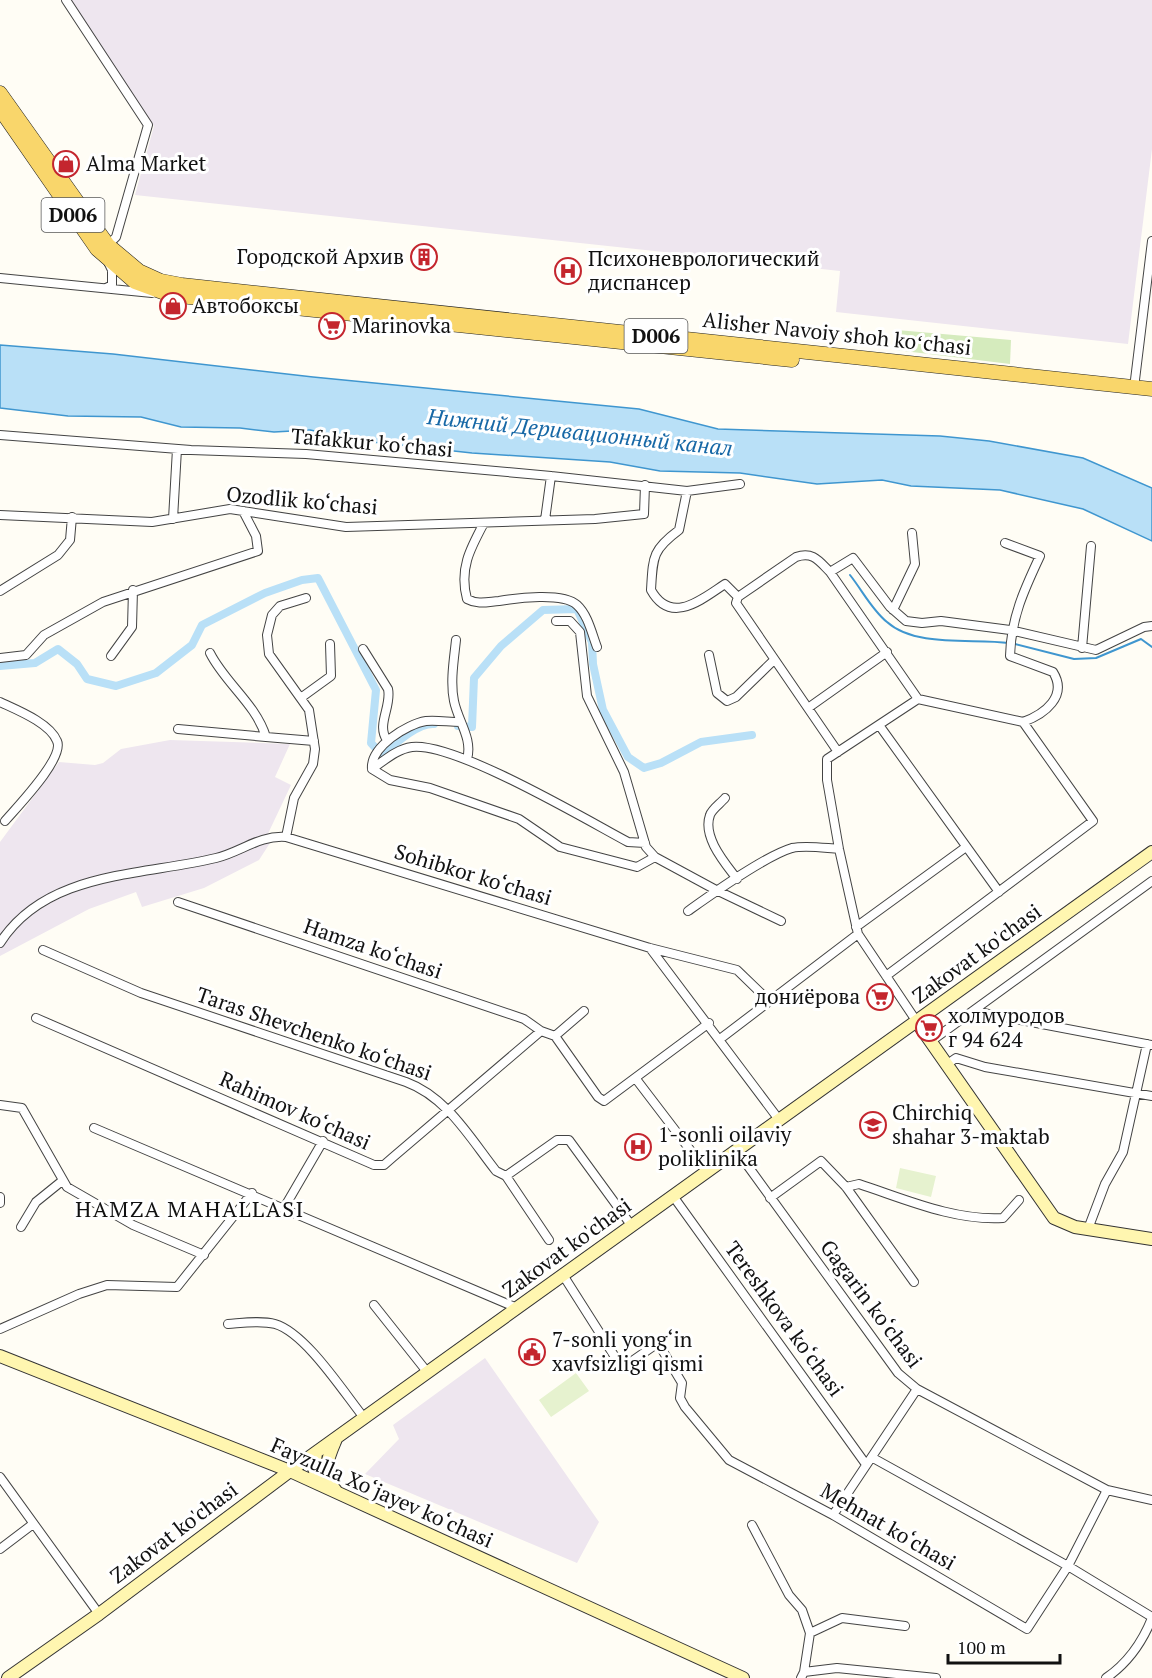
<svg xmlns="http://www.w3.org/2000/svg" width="1152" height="1678" font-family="'PT Serif',serif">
	<rect width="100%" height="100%" fill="#fffdf5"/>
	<path fill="#eee6ef" d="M 69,0 L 1152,0 L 1152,149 L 1128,344 L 836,312 L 840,271 L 135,195 L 154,126 Z
		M 170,740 L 290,744 L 275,777 L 291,785 L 265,840 L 270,843 L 259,860 L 204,888 L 142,907 L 136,892 L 89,909 L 0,956 L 0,842 L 59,762 L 95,765 L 103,763 L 121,749 Z
		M 485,1358 L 599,1522 L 577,1563 L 365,1474 L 399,1439 L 393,1425 Z"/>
	<path fill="#d5ebbd" d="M 897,330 L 1011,340 L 1010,364 L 896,350 Z"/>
	<path fill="#e6f2cf" d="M 900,1168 L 936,1176 L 931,1197 L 896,1188 Z
		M 576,1373 L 589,1391 L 551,1417 L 539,1400 Z"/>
	<path fill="#b9e0f7" stroke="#3f96cf" stroke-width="1.5" d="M 0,345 L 113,354 L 313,377 L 639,409 L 718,429 L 940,436 L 989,441 L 1083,458 L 1152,488 L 1152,541 L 1083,509 L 1000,490 L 911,486 L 882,480 L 817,484 L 740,473 L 660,471 L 610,462 L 472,453 L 363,441 L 310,430 L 274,432 L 240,428 L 181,427 L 141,417 L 68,416 L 0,408 Z"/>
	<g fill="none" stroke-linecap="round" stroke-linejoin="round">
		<path stroke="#3f96cf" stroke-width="2" d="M 850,575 C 862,590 872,610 887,622 C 916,648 973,638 1009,643
			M 1015,644 L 1074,659 L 1096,658 L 1141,639 L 1152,647"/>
		<path stroke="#b9e0f7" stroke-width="8" d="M 0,666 L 35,663 L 58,649 L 77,664 L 87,679 L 116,686 L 156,673 L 192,645 L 202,625 L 265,593 L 302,580 L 318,578 L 376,690 L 371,743 L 382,755 C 395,744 417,723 434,724
			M 458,726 L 472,727 L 474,678 L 501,646 L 543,610 L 577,609 L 592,642 L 593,664 L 603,710 L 628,757 L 644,768 L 661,763 L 701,742 L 752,735"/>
		<defs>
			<path id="street" d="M 66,0 L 148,125 L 116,237 L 108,245
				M 0,278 L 152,293
				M 106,288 L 112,285 L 112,270 L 108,262
				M 1134,388 L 1152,241
				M 0,435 L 191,450 L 306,454 L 551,476 L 687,491 L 740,484
				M 687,491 L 679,530 C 652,550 653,557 651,590 C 671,626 702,599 725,584 L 738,597
				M 0,515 L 152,522 L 230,509 L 346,527 L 595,519 L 644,514 L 645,485
				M 173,519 L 177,449
				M 545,520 L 551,476
				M 484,523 C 470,549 459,569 467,599 C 478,605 487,602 499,601 C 517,598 563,592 577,605 C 588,615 592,634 597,647
				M 830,572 L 853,558 L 890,607 L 906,621 L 922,623 L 941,621 L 1010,630 L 1096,650 L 1144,627 L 1152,626
				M 0,591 L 58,555 L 70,540 L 72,517
				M 893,610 L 915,564 L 912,533
				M 556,621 L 570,621 L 580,632 L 587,696 L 624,772 L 646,847 L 655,857 L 716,890 L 781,921
				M 456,640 C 454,659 450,682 454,701 C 458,721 473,739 467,759
				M 1082,648 L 1091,546
				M 363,649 L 388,689 C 392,706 376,725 387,740
				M 210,653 C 225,683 256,704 266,737 L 314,741
				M 709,655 L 717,693 L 727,701 L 736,697 L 774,660
				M 111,656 L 132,627 L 133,590
				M 0,658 L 26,655 L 44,635 L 103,602 L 258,551 L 256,536 L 243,511
				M 302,697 L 331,676 L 330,644
				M 0,702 C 17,710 50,723 57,741 C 65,758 16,808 5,821
				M 808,708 L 887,652
				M 879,725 L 999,892
				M 178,729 L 266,737
				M 838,752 L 736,603 L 738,597 L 796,557 C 813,551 819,561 830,572 L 918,699
				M 372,769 L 390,780 L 430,788 L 519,819 L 560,847 L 637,867 L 655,857
				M 372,769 C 385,760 397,749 412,747 C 455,742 585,819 628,842 L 645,843
				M 372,769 C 370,747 407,724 426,721 C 437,720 449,722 460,722
				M 725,798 C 721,803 712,809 710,815 C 702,837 725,863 737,879
				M 286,837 L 294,798 L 313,764 L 315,749 L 309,710 L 269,654 L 267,635 L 272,615 L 280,606 L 306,598
				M 178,902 L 524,1019 L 541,1031 L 555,1036 L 598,1097 L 604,1101 L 709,1023
				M 688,911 C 712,894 765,856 792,848 C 806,845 824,848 839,849
				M 856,927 L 966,847
				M 0,943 C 46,871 141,876 216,858 C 241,852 259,835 286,837 L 650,948 L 737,970 L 769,1001
				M 650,948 L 780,1121
				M 43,950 L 141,993 L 406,1082 C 447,1097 470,1138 496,1171 L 506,1176 L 549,1240
				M 886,976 L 1093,821 L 1023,722
				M 973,1011 L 1152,1045
				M 36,1018 L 374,1165 L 384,1165 L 392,1158 L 541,1031
				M 917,1022 L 858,934 L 839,849 L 827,780 L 827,759 L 918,699 L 1023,722 C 1045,714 1068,696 1053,672 L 1010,656 C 1011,618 1024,590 1040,556 L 1005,543
				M 555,1036 L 584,1011
				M 720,1039 L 858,934
				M 930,1042 L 1152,881
				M 946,1065 L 956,1058 L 985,1067 L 1152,1096
				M 636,1079 L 707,1172
				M 0,1105 L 22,1108 L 67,1187 L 133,1225 L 204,1255
				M 94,1128 L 517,1308
				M 737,1151 L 898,1373 L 917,1389 L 1107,1490 L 1152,1500
				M 506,1176 L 557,1140 L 569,1140 L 631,1225
				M 846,1187 L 859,1184 C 905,1199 954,1221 1003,1218 L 1019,1200
				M 673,1196 L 865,1463
				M 0,1197 L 0,1203
				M 770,1198 L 821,1161 L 846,1187 L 914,1282
				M 284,1208 L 323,1141
				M 21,1227 L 36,1202 L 62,1181
				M 1088,1229 L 1105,1184 L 1123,1152 L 1147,1044
				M 563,1275 L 622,1368 L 658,1343 L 682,1383 L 680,1398 L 685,1407 L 729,1460 L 833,1515 L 1027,1629 L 1068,1566 L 1107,1490
				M 374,1305 L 428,1373
				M 228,1324 C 242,1323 261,1320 275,1324 C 306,1333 344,1393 365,1419
				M 0,1329 L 79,1294 L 107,1285 L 177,1287 L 252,1193
				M 873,1458 L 1068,1566 L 1152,1617
				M 0,1477 L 99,1614
				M 833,1515 L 917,1389
				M 752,1525 L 789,1595 L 802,1610 L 810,1633
				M 0,1549 L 33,1524
				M 804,1672 L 810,1633 L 842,1618 L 905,1626
				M 801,1678 L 804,1672 L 837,1668 L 936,1678
				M 1106,1678 C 1128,1663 1142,1643 1152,1618"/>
			<path id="secondary" d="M 917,1022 L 1054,1218 L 1075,1227 L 1152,1239
				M 0,1356 L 290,1471 L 743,1678
				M 316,1453 L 314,1468 L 319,1484
				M 336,1491 C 320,1473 328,1458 336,1439
				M 8,1678 L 99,1614 L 290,1471 L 1152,852"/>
			<path id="primary" d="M 0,93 L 108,245 L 139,271 L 161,281 L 182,285 L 1152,389
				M 0,109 L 97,249 L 135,282 L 170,295 L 792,360"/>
		</defs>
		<use href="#street" stroke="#444" stroke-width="10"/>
		<use href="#secondary" stroke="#333" stroke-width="14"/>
		<use href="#primary" stroke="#222" stroke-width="15"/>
		<use href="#street" stroke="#fff" stroke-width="8"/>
		<use href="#secondary" stroke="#fff6b0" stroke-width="12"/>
		<use href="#primary" stroke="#f9d66b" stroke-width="14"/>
	</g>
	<defs>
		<symbol id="shop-ring" viewBox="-11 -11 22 22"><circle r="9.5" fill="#fff" stroke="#c4262e" stroke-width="1.5"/><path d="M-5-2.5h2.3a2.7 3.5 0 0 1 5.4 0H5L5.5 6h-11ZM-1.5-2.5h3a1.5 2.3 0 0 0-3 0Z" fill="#c4262e"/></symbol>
		<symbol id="building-ring" viewBox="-11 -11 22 22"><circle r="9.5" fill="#fff" stroke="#c4262e" stroke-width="1.5"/><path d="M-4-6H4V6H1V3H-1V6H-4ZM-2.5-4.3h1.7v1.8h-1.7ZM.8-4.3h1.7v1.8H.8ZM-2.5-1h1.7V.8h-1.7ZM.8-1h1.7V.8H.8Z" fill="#c4262e"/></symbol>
		<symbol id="hospital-ring" viewBox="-11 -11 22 22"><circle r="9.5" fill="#fff" stroke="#c4262e" stroke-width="1.5"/><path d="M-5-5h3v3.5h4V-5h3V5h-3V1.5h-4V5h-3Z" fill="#c4262e"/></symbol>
		<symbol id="supermarket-ring" viewBox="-11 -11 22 22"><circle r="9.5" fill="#fff" stroke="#c4262e" stroke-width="1.5"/><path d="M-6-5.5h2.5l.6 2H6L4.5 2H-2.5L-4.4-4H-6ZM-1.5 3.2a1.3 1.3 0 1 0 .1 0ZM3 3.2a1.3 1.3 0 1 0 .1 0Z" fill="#c4262e"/></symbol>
		<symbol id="school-ring" viewBox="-11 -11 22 22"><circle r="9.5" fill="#fff" stroke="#c4262e" stroke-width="1.5"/><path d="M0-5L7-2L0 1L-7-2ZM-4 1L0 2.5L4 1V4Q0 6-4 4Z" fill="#c4262e"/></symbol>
		<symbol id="civic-ring" viewBox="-11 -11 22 22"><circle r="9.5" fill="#fff" stroke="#c4262e" stroke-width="1.5"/><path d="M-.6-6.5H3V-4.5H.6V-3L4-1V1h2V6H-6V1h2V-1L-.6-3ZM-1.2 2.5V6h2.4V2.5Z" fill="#c4262e"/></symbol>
	</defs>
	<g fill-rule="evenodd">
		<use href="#shop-ring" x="51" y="149" width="30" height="30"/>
		<use href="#building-ring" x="409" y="242" width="30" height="30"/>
		<use href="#hospital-ring" x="553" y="256" width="30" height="30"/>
		<use href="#shop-ring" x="158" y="291" width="30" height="30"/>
		<use href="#supermarket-ring" x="317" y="311" width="30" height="30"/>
		<use href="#supermarket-ring" x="865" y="982" width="30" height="30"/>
		<use href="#supermarket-ring" x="914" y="1013" width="30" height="30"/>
		<use href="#school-ring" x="858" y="1110" width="30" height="30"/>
		<use href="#hospital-ring" x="623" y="1132" width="30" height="30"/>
		<use href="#civic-ring" x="517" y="1337" width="30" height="30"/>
	</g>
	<g text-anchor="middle" stroke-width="6" stroke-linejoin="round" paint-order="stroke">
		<g fill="#fff" stroke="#585858" stroke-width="1.5">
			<rect x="41.5" y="198" width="63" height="34" rx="4.5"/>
			<rect x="624.5" y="319" width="63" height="34" rx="4.5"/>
		</g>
		<g font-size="20" font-weight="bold" fill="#111">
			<text x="73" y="222">D006</text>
			<text x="656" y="343">D006</text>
		</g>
		<g font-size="21" fill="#111" stroke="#fff" text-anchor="start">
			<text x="86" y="171">Alma Market</text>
			<text x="404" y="264" text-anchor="end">Городской Архив</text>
			<text x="588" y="266">Психоневрологический<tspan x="588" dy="24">диспансер</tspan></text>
			<text x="192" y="313">Автобоксы</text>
			<text x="352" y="333">Marinovka</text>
			<text x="860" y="1004" text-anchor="end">дониёрова</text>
			<text x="948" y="1023">холмуродов<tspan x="948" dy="24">г 94 624</tspan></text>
			<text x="892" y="1120">Chirchiq<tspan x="892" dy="24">shahar 3-maktab</tspan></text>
			<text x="658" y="1142">1-sonli oilaviy<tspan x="658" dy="24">poliklinika</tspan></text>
			<text x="552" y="1347">7-sonli yong‘in<tspan x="552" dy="24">xavfsizligi qismi</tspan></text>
		</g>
		<g font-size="21" fill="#111" stroke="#fff">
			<text transform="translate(837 334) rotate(6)" y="7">Alisher Navoiy shoh koʻchasi</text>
			<text transform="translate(372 443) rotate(5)" y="7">Tafakkur ko‘chasi</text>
			<text transform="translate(302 501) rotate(5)" y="7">Ozodlik ko‘chasi</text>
			<text transform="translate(473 875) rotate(17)" y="7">Sohibkor ko‘chasi</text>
			<text transform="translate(373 949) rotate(19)" y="7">Hamza ko‘chasi</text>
			<text transform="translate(977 954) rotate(-36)" y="7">Zakovat ko'chasi</text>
			<text transform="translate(314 1034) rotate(19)" y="7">Taras Shevchenko ko‘chasi</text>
			<text transform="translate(295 1111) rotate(24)" y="7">Rahimov ko‘chasi</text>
			<text transform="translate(567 1248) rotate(-36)" y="7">Zakovat ko'chasi</text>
			<text transform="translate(871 1304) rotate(53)" y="7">Gagarin ko‘chasi</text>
			<text transform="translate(784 1319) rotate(54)" y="7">Tereshkova ko‘chasi</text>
			<text transform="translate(382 1493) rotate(24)" y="7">Fayzulla Xo‘jayev ko‘chasi</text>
			<text transform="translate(888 1527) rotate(30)" y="7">Mehnat ko‘chasi</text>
			<text transform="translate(174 1533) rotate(-37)" y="7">Zakovat ko'chasi</text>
		</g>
		<g font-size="22" font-style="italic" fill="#1768a6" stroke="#fff">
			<text transform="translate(580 432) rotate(6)" y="8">Нижний Деривационный канал</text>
		</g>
		<g font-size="22" letter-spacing="1.5" fill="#111" stroke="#fff">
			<text x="190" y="1217">HAMZA MAHALLASI</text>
		</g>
	</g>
	<path d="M948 1654v9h112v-9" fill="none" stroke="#111111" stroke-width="3"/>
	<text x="957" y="1654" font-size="18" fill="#111111" stroke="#ffffff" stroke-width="4.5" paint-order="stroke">100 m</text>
</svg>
